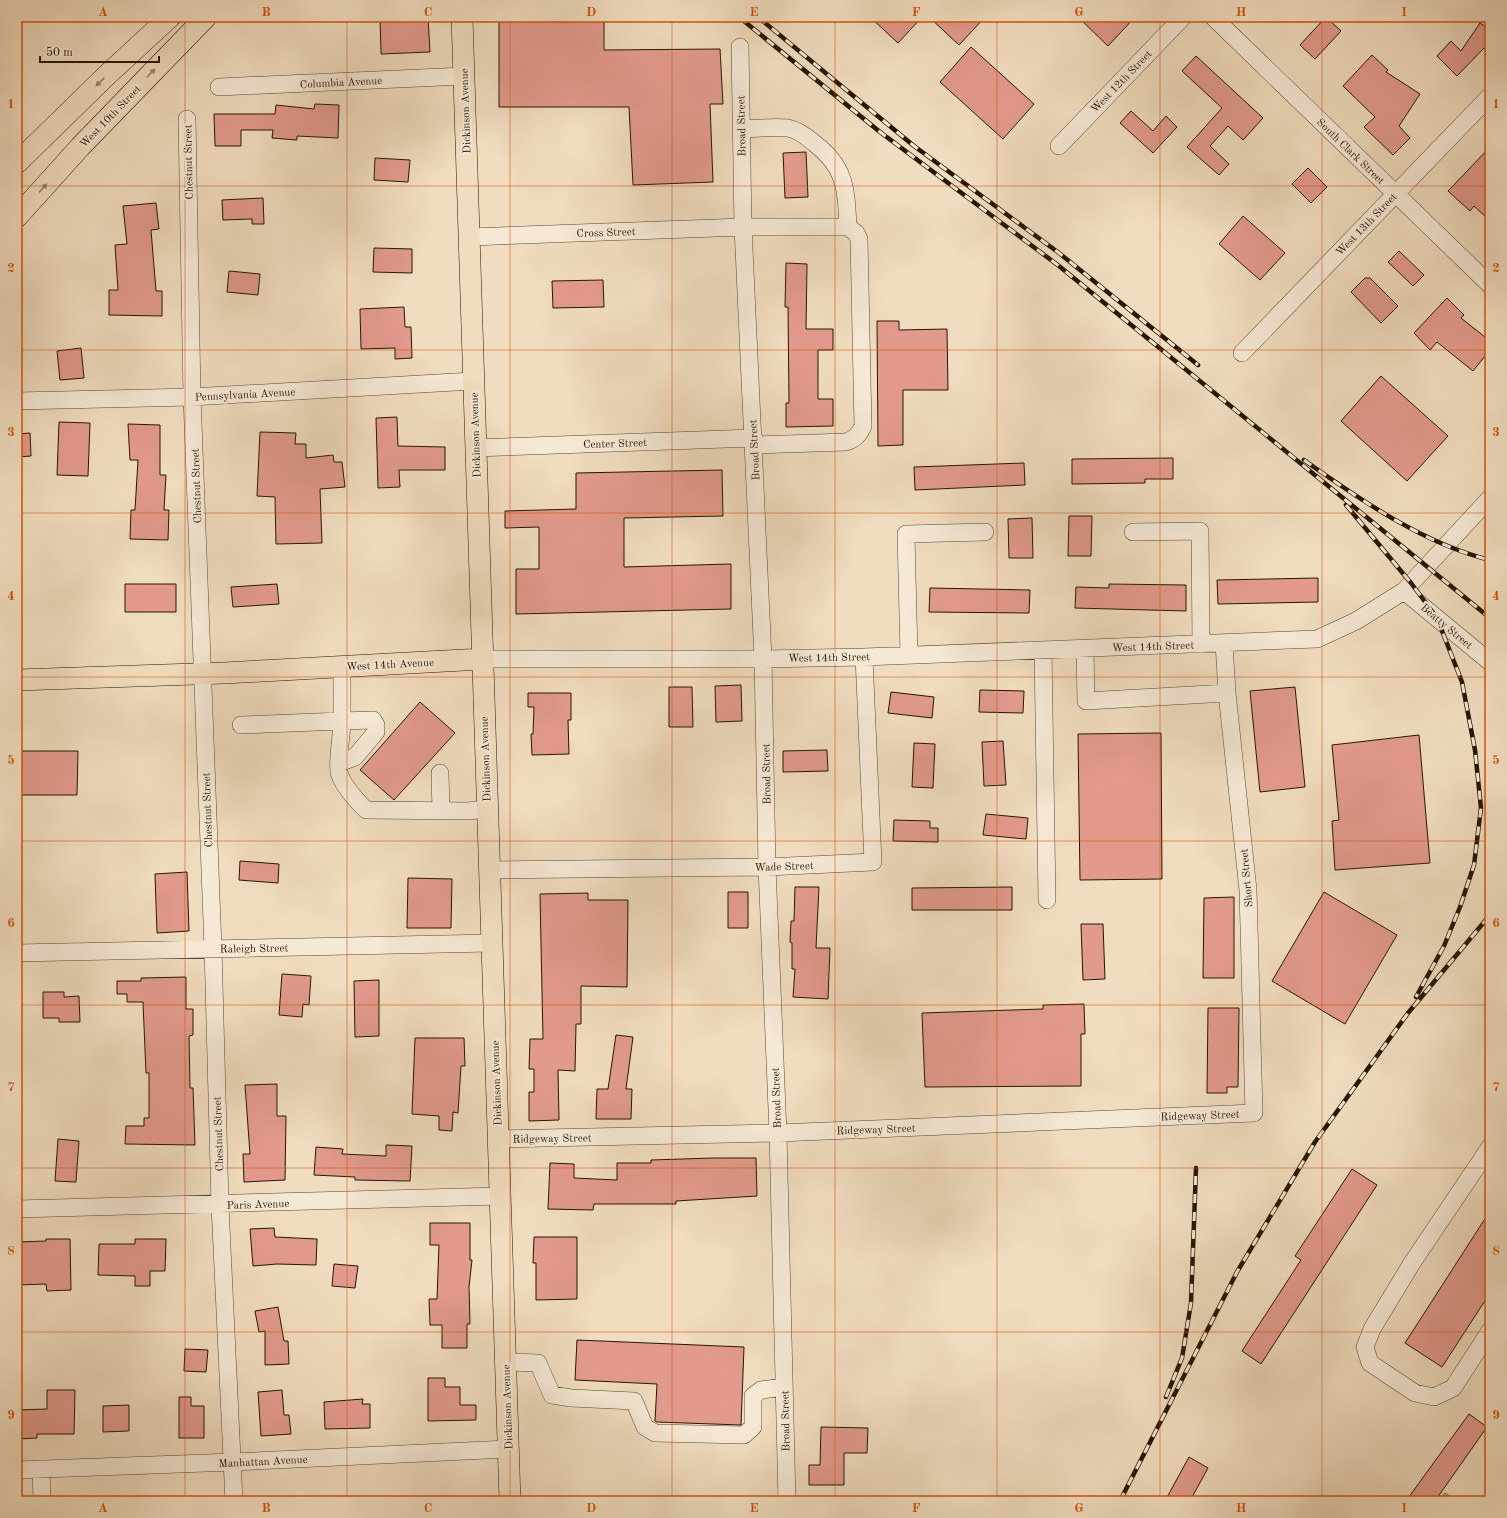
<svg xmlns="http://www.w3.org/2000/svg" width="1507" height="1518" font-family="'Old Standard TT',serif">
	<rect width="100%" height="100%" fill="#f0dcbe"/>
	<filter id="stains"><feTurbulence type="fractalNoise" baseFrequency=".005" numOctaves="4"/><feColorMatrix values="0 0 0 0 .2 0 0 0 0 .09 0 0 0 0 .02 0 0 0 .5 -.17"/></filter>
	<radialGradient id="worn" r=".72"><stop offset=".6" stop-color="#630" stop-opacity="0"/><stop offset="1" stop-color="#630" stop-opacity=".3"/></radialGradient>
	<path fill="#c0be8c" stroke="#726a48" d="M 1445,1493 L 1457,1501 L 1438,1501 Z"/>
	<path fill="#e29a8c" stroke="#251603" d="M 380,17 L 428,17 L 430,52 L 381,54 Z
		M 499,17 L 604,17 L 604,50 L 720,49 L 723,104 L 710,104 L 713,182 L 633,185 L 629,107 L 499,107 Z
		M 870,17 L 922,17 L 898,43 Z
		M 929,17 L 985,17 L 959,45 Z
		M 1078,17 L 1135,17 L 1108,46 Z
		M 1326,17 L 1341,31 L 1315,59 L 1300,45 Z
		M 1480,23 L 1490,30 L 1490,52 L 1484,48 L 1457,76 L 1437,56 L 1451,41 L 1461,51 Z
		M 971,47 L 1034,104 L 1003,139 L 940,82 Z
		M 1372,55 L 1388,70 L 1386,72 L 1420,94 L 1399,126 L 1410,138 L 1393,155 L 1364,127 L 1375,117 L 1343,86 Z
		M 1196,56 L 1263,118 L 1243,140 L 1228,126 L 1210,146 L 1229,164 L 1219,175 L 1187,147 L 1222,108 L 1182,71 Z
		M 315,104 L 339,105 L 338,138 L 297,136 L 297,140 L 272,138 L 273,130 L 241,130 L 241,146 L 215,146 L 214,114 L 275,114 L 276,105 L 314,109 Z
		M 1131,111 L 1153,131 L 1166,116 L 1177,127 L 1153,153 L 1120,123 Z
		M 1490,147 L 1490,221 L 1474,206 L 1470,211 L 1448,191 Z
		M 806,152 L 808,197 L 785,198 L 783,153 Z
		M 375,158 L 410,160 L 408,182 L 374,180 Z
		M 1308,168 L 1327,187 L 1311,203 L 1292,184 Z
		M 263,198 L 264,224 L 252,224 L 252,219 L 223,220 L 222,200 Z
		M 156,203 L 159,229 L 151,230 L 156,291 L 162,291 L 162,316 L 109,315 L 109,290 L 118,290 L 115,245 L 127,244 L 123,206 Z
		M 1243,216 L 1285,253 L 1260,280 L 1219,244 Z
		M 374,248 L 412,249 L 412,273 L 373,272 Z
		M 1399,251 L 1424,275 L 1413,286 L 1388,262 Z
		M 786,263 L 807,264 L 806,329 L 833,329 L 833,350 L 818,350 L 818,399 L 833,399 L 833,426 L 786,427 L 786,403 L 789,403 L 788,307 L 785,307 Z
		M 229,271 L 260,274 L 258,295 L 227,292 Z
		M 1365,278 L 1370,278 L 1398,306 L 1381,323 L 1351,292 Z
		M 603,280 L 604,307 L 553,308 L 552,281 Z
		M 1447,298 L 1464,315 L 1461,318 L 1490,341 L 1490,350 L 1473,371 L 1437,342 L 1430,350 L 1414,333 Z
		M 404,307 L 405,327 L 411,327 L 412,358 L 395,359 L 395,348 L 361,349 L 360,309 Z
		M 877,321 L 899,321 L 899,330 L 947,329 L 948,390 L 903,390 L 903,445 L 878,446 Z
		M 81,348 L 84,378 L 60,380 L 57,351 Z
		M 1381,376 L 1448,436 L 1407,481 L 1341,421 Z
		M 397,417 L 398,446 L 445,447 L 445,470 L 399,470 L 400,487 L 378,488 L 376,418 Z
		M 59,422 L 90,423 L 88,476 L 57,475 Z
		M 128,424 L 160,425 L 160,475 L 166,475 L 164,510 L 169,510 L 168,540 L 130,539 L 131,510 L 135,510 L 138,460 L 130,460 Z
		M 260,432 L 296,433 L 295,444 L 306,444 L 306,458 L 333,455 L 334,462 L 342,462 L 345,487 L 320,489 L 322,543 L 276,544 L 275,497 L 257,496 Z
		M 30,433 L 31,456 L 17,457 L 17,434 Z
		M 1173,458 L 1173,479 L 1145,479 L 1145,483 L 1072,484 L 1072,459 Z
		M 1024,463 L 1025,485 L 915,490 L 914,467 Z
		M 722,470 L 723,516 L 624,518 L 624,567 L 731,564 L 731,609 L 516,614 L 516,569 L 539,569 L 539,527 L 505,528 L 505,511 L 576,509 L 576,473 Z
		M 1069,516 L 1092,516 L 1091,556 L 1068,556 Z
		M 1032,518 L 1033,558 L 1009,558 L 1008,519 Z
		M 1318,578 L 1318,602 L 1218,604 L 1217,580 Z
		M 125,584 L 176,584 L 176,612 L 125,612 Z
		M 277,584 L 279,604 L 233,607 L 231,587 Z
		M 1109,584 L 1186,585 L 1186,611 L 1075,608 L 1076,587 L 1109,588 Z
		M 930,588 L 1030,590 L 1029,613 L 929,612 Z
		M 741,685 L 742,721 L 716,722 L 715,686 Z
		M 669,687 L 692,687 L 693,727 L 669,727 Z
		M 1295,687 L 1305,787 L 1260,792 L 1250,691 Z
		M 980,690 L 1024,691 L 1023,713 L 979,712 Z
		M 891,692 L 934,697 L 932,718 L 888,713 Z
		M 528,693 L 571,693 L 571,720 L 568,720 L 569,754 L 532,755 L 531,734 L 533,734 L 534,707 L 528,707 Z
		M 420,702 L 455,733 L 394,800 L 360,770 Z
		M 1161,733 L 1162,879 L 1080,880 L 1078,734 Z
		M 1419,735 L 1430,863 L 1335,870 L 1332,821 L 1339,820 L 1332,745 Z
		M 1003,741 L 1006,785 L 984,786 L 982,742 Z
		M 914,743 L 935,744 L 933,788 L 912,787 Z
		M 827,750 L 828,771 L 783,772 L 783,751 Z
		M 17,751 L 78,751 L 77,795 L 17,795 Z
		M 986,814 L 1028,818 L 1026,839 L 983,835 Z
		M 894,820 L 930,821 L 930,828 L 938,828 L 938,842 L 893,841 Z
		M 240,861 L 279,864 L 278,883 L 239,880 Z
		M 187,872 L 189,931 L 157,933 L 155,874 Z
		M 408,878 L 452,879 L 451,928 L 407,928 Z
		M 795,887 L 819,887 L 816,948 L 830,948 L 828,999 L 793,997 L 795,969 L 792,969 L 792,943 L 790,942 L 791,921 L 794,921 Z
		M 1012,887 L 1012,910 L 912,910 L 912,888 Z
		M 728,892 L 748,892 L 748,928 L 728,928 Z
		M 1324,892 L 1397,935 L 1345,1024 L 1272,981 Z
		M 588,893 L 588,900 L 628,900 L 627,987 L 581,986 L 581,1024 L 576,1024 L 575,1071 L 558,1070 L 559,1120 L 529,1121 L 529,1092 L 534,1092 L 534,1069 L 529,1069 L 530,1039 L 543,1039 L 540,894 Z
		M 1234,897 L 1234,978 L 1203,978 L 1204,898 Z
		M 1081,924 L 1103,924 L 1105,979 L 1083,980 Z
		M 282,974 L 311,976 L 309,1005 L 303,1004 L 302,1017 L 279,1015 Z
		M 186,977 L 186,1009 L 193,1009 L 193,1035 L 189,1036 L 190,1088 L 193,1088 L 195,1145 L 125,1144 L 126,1126 L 144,1126 L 144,1118 L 149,1118 L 149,1073 L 146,1073 L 143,1002 L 127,1002 L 127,994 L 117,994 L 117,981 L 141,981 L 141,978 Z
		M 379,980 L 379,1036 L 355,1037 L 354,981 Z
		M 43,992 L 64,992 L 64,997 L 79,996 L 80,1022 L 59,1022 L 59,1018 L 43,1018 Z
		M 1084,1004 L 1085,1034 L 1081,1034 L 1081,1086 L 925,1087 L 922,1013 L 1043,1009 L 1043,1005 Z
		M 1208,1008 L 1239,1008 L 1238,1087 L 1227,1087 L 1227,1093 L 1207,1093 Z
		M 616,1035 L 633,1037 L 626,1089 L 632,1089 L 631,1119 L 596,1119 L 597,1089 L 608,1089 Z
		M 415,1038 L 464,1038 L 465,1066 L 461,1066 L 458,1113 L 453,1112 L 452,1131 L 439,1130 L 439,1116 L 412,1114 Z
		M 277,1084 L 277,1116 L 286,1116 L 285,1180 L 244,1182 L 243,1154 L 250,1154 L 245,1085 Z
		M 58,1139 L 79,1141 L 76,1182 L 55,1181 Z
		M 386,1145 L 412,1146 L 410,1181 L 355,1180 L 355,1177 L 314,1175 L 316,1147 L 343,1149 L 342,1154 L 386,1156 Z
		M 713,1158 L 756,1158 L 757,1196 L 676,1201 L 676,1204 L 594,1204 L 593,1210 L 548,1209 L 550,1163 L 574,1164 L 574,1178 L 617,1180 L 617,1163 L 651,1163 L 651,1160 Z
		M 1352,1169 L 1377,1185 L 1261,1364 L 1242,1351 L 1301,1260 L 1295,1256 Z
		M 1490,1211 L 1490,1293 L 1442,1367 L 1405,1343 Z
		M 430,1223 L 470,1223 L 470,1260 L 472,1260 L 469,1287 L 470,1324 L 467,1324 L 467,1348 L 442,1348 L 442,1325 L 430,1325 L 429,1299 L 437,1299 L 439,1245 L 430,1245 Z
		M 274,1228 L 275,1237 L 317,1239 L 316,1265 L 277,1264 L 253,1266 L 250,1229 Z
		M 534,1237 L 577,1237 L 577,1299 L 536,1300 L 536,1263 L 533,1263 Z
		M 46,1239 L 70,1239 L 71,1290 L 47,1291 L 46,1284 L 17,1285 L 17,1242 L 46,1241 Z
		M 135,1239 L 166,1239 L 165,1271 L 150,1271 L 150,1286 L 135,1286 L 135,1276 L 98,1275 L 99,1244 L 135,1244 Z
		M 334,1264 L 358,1266 L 355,1288 L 332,1286 Z
		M 278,1307 L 284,1341 L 288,1341 L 289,1364 L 265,1365 L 265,1331 L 259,1332 L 255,1311 Z
		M 577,1340 L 744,1347 L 741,1425 L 657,1422 L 655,1421 L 657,1384 L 575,1380 Z
		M 185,1349 L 208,1350 L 206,1372 L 184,1371 Z
		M 428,1378 L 445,1378 L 445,1387 L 460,1387 L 460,1405 L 476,1405 L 476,1420 L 428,1421 Z
		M 47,1390 L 75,1390 L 74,1434 L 37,1434 L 37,1438 L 17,1439 L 17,1410 L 47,1409 Z
		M 282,1390 L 284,1415 L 289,1415 L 291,1434 L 261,1436 L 258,1392 Z
		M 179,1397 L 191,1397 L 191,1406 L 204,1406 L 204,1438 L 179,1438 Z
		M 363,1399 L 362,1404 L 370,1404 L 370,1428 L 325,1429 L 324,1402 Z
		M 129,1405 L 129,1431 L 103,1432 L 103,1406 Z
		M 1469,1414 L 1487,1427 L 1435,1501 L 1406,1501 Z
		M 821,1427 L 868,1428 L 867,1453 L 844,1453 L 844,1485 L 809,1485 L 809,1465 L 820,1465 Z
		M 1189,1457 L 1208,1468 L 1190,1501 L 1165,1501 Z"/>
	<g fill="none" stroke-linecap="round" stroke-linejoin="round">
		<defs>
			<path id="minor" d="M 1213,17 L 1490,285
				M 740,47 L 743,227 L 763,659 L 767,867 L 778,1133 L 787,1501
				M 219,87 L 464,76
				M 187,119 L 192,397 L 213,948 L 220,1205 L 234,1501
				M 741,129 C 756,129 773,126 788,128 C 798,130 806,136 814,143 C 846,167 846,189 848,227
				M 1059,146 L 1183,17
				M 469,237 L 743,227 L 848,227 L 856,233 L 859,239 L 863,426 C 859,435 855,439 846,442 L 754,445
				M 1242,353 L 1490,96
				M 17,401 L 192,397 L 473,381
				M 475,448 L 754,438
				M 1133,532 L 1200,531 L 1201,644
				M 1404,591 L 1490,662
				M 1085,649 L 1086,701 L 1227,693
				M 1043,650 L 1047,900
				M 909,655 L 906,534 L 985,532
				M 482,659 L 763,659 L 864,657 L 1317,639 L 1356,621 L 1404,591 L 1490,498
				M 241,725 L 342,721 L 342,667
				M 339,763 L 355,757 L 376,732 L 376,725 L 373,720 L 342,721 C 342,733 337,761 339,772 C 342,785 357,801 366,810 L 468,811 L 487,809
				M 440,773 L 441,811
				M 489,870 L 767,867 L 873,862 L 864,657
				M 17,953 L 491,943
				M 498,1139 L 778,1133 L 1254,1113 L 1248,890 L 1227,693 L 1224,643
				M 1490,1147 L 1412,1263 L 1372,1329 L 1365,1347 L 1370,1363 L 1415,1393 L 1434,1397 L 1453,1388 L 1490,1331
				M 17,1209 L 500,1196
				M 505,1362 L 538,1363 L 552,1395 L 571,1398 L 634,1401 L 645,1427 L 655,1433 L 744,1435 L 753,1427 L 753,1396 L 761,1390 L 784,1387
				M 41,1469 L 42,1501
				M 17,1470 L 233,1462 L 508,1449"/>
			<path id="major" d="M 462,17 L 510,1501
				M 17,163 L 107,75 L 170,17
				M 17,217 L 80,147 L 206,17
				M 17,680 L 224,673 L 482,659"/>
		</defs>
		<use href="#minor" stroke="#584832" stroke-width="18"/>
		<use href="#major" stroke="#251603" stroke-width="22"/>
		<use href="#minor" stroke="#f5e8d5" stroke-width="17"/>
		<use href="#major" stroke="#f0dcbe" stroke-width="21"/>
		<defs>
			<path id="rail" d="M 739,17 L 880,132 L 1059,266 L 1490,618
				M 758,17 L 914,146 L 1059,253 L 1198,365
				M 1304,460 C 1359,499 1424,544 1490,560
				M 1346,505 L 1411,583 L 1437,618 L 1462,682 L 1475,750 L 1481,808 L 1474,865 L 1460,907 L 1444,946 L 1416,997
				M 1166,1397 L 1182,1358 L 1191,1303 L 1196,1168
				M 1120,1501 L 1237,1272 L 1315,1142 L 1408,1013 L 1490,915"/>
		</defs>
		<use href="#rail" stroke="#251603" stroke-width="4.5"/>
		<use href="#rail" stroke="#f5e8d5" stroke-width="3" stroke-dasharray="9" stroke-linecap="butt"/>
	</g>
	<defs><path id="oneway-solid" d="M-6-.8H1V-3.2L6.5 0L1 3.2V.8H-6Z"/></defs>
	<g fill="#95836a">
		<use href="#oneway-solid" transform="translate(151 73) rotate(-45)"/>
		<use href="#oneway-solid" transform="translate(100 82) rotate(136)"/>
		<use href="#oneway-solid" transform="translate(43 188) rotate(-48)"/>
	</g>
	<path fill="none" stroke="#d4520b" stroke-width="1" stroke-opacity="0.55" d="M 185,17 L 185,1501M 347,17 L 347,1501M 510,17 L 510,1501M 672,17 L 672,1501M 835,17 L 835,1501M 997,17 L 997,1501M 1160,17 L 1160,1501M 1322,17 L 1322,1501M 17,186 L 1490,186M 17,350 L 1490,350M 17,513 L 1490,513M 17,677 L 1490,677M 17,841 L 1490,841M 17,1005 L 1490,1005M 17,1168 L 1490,1168M 17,1332 L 1490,1332"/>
	<g text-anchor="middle" stroke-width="4" stroke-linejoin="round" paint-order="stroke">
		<g font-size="11" fill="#251603" stroke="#f5e8d5">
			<text transform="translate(1121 81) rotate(-46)" y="4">West 12th Street</text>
			<text transform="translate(341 82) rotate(-3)" y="4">Columbia Avenue</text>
			<text transform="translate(465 111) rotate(-92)" y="4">Dickinson Avenue</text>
			<text transform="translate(110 116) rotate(-46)" y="4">West 10th Street</text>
			<text transform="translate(741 126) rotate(-91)" y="4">Broad Street</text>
			<text transform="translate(1351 151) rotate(44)" y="4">South Clark Street</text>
			<text transform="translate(188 162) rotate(-91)" y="4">Chestnut Street</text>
			<text transform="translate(1366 224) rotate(-46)" y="4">West 13th Street</text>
			<text transform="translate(606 232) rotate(-2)" y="4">Cross Street</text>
			<text transform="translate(245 394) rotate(-3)" y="4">Pennsylvania Avenue</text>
			<text transform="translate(475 435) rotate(-92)" y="4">Dickinson Avenue</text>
			<text transform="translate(615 443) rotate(-2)" y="4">Center Street</text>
			<text transform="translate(754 450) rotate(-93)" y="4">Broad Street</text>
			<text transform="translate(196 486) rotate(-92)" y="4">Chestnut Street</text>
			<text transform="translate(1447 626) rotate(40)" y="4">Beatty Street</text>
			<text transform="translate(1153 646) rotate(-2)" y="4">West 14th Street</text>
			<text transform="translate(829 657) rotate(-1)" y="4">West 14th Street</text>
			<text transform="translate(390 664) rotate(-3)" y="4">West 14th Avenue</text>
			<text transform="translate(485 759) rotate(-92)" y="4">Dickinson Avenue</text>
			<text transform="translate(766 774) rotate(-91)" y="4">Broad Street</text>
			<text transform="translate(207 810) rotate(-92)" y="4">Chestnut Street</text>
			<text transform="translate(784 866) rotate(-2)" y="4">Wade Street</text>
			<text transform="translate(1246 878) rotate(-95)" y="4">Short Street</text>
			<text transform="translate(254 948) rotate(-1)" y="4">Raleigh Street</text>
			<text transform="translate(496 1083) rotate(-92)" y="4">Dickinson Avenue</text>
			<text transform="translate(776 1098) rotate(-92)" y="4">Broad Street</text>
			<text transform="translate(1200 1115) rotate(-2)" y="4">Ridgeway Street</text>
			<text transform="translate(876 1129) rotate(-2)" y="4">Ridgeway Street</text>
			<text transform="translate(218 1134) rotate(-92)" y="4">Chestnut Street</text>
			<text transform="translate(552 1138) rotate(-1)" y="4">Ridgeway Street</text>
			<text transform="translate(258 1204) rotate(-2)" y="4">Paris Avenue</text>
			<text transform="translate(507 1407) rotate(-92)" y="4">Dickinson Avenue</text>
			<text transform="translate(785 1421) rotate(-91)" y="4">Broad Street</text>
			<text transform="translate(263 1461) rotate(-3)" y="4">Manhattan Avenue</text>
		</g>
	</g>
	<rect width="1507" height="1518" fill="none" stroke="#f0dcbe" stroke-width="44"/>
	<path d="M40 56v6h119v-6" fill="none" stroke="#251603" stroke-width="2"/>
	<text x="46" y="56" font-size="12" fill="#251603" stroke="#f5e8d5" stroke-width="3" paint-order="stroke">50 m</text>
	<rect x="22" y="22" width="1463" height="1474" fill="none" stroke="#d4520b" stroke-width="1.5"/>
	<g font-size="13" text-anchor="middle" font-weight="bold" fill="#d4520b">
		<text x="103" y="16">A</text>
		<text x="266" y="16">B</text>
		<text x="428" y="16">C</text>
		<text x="591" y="16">D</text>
		<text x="754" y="16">E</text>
		<text x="916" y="16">F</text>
		<text x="1079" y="16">G</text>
		<text x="1241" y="16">H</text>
		<text x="1404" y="16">I</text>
		<text x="11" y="108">1</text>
		<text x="1496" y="108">1</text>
		<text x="11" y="272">2</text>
		<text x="1496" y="272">2</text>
		<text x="11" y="436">3</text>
		<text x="1496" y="436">3</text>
		<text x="11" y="600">4</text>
		<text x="1496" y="600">4</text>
		<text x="11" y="764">5</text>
		<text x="1496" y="764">5</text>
		<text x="11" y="927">6</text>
		<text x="1496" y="927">6</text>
		<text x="11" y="1091">7</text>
		<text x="1496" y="1091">7</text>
		<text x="11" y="1255">8</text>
		<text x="1496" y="1255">8</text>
		<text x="11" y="1419">9</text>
		<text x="1496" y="1419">9</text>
		<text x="103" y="1512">A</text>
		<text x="266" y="1512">B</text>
		<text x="428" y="1512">C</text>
		<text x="591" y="1512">D</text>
		<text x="754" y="1512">E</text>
		<text x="916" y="1512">F</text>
		<text x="1079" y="1512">G</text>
		<text x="1241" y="1512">H</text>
		<text x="1404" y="1512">I</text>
	</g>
	<rect width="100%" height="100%" filter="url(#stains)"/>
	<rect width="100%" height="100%" fill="url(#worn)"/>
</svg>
